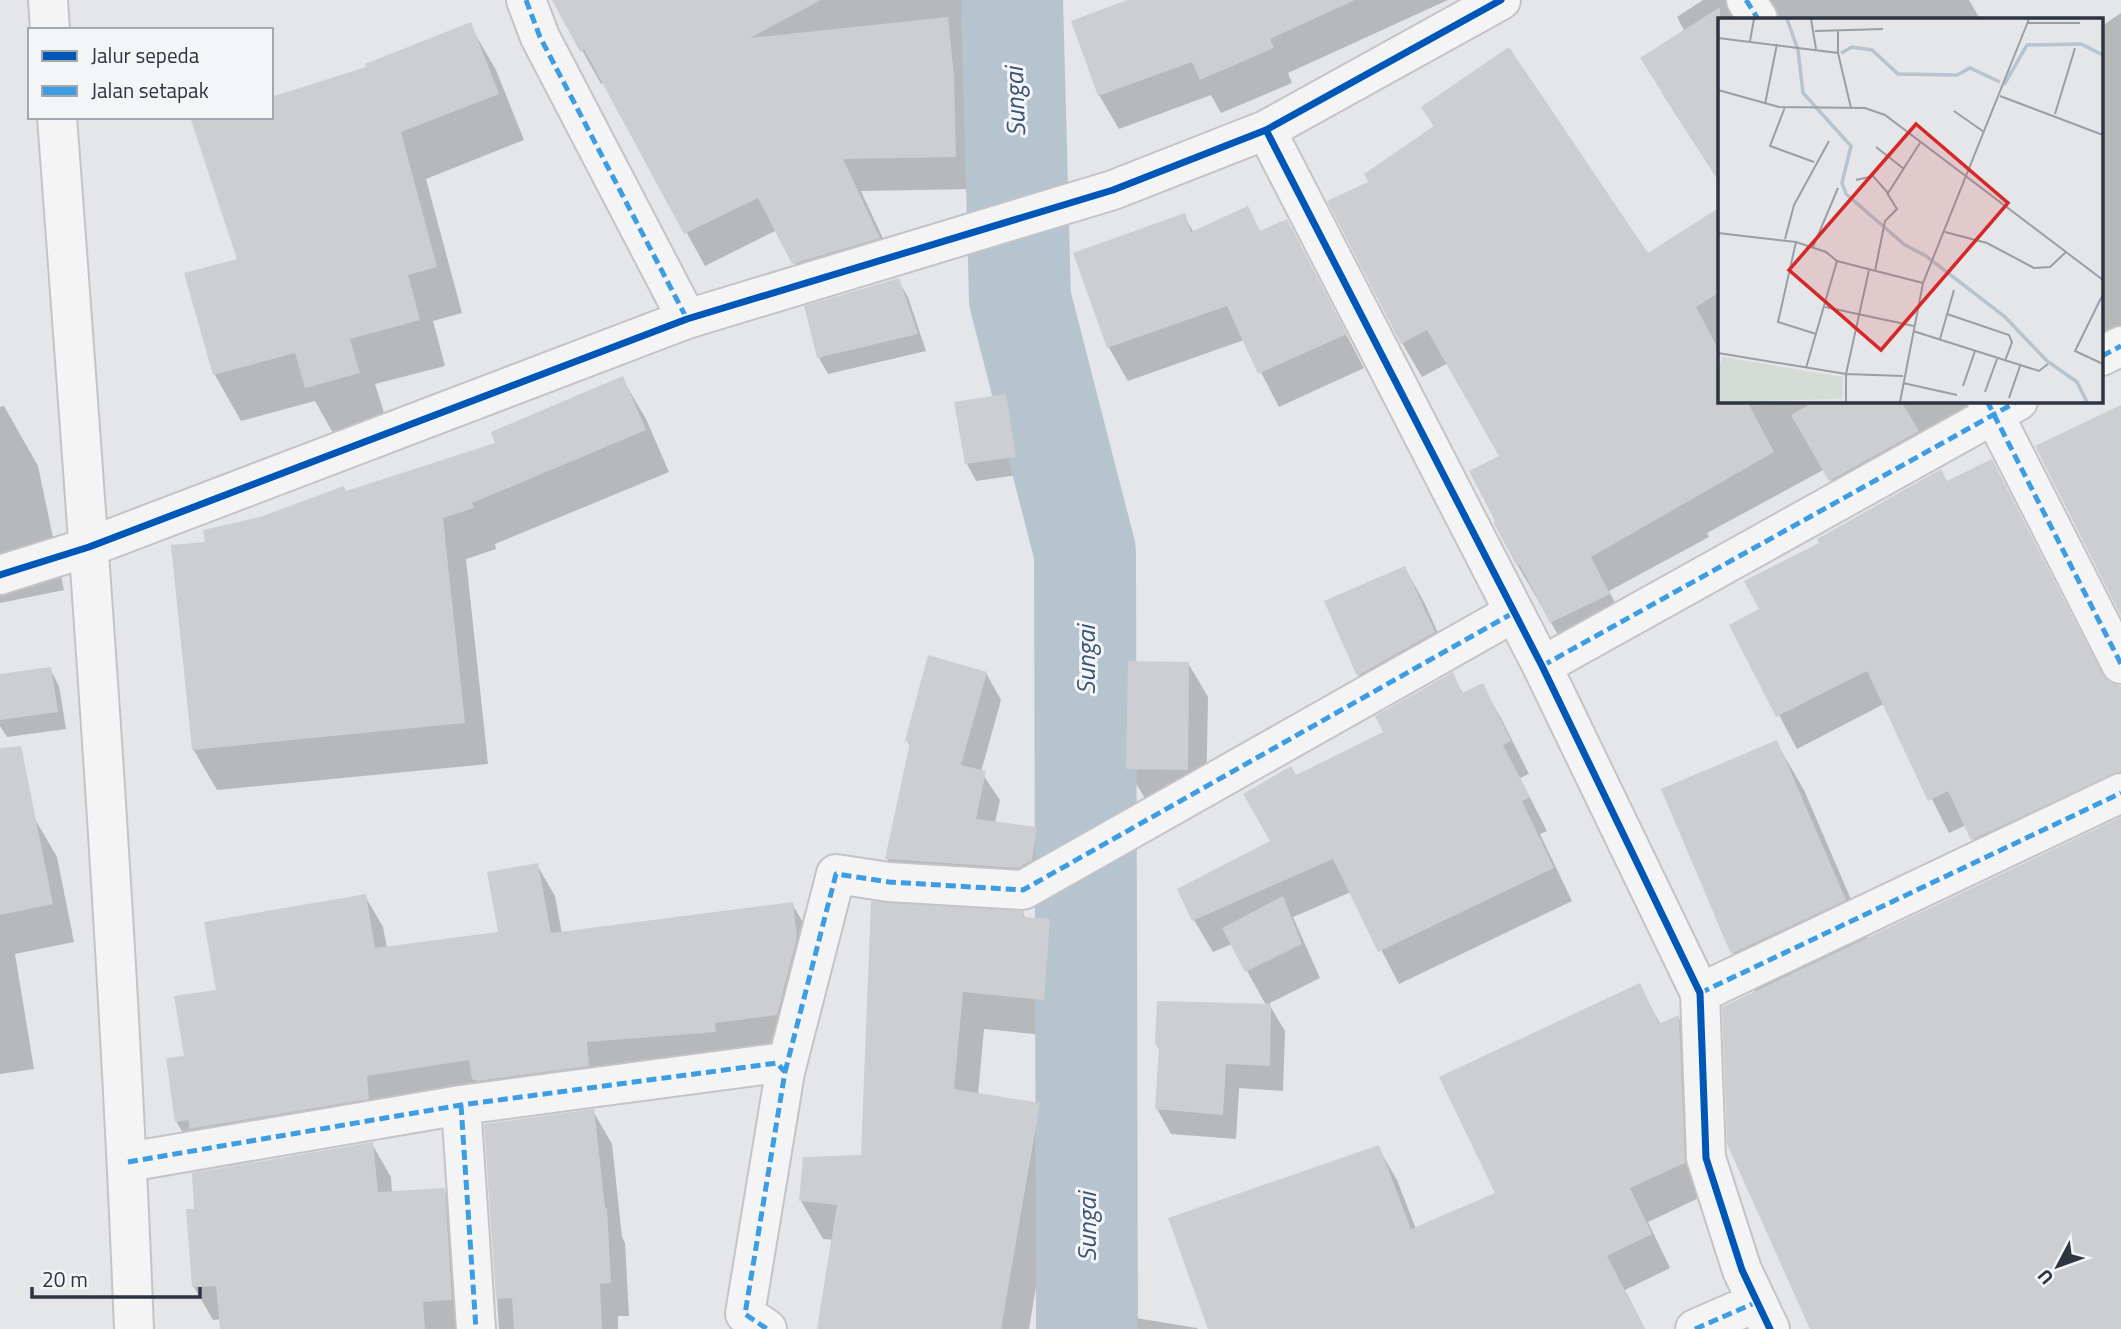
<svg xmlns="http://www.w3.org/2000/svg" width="2121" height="1329" font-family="'Titillium Web',sans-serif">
	<rect width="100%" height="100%" fill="#e4e6e9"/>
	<path fill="#0003" d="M 554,0 L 963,0 L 973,111 L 974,189 L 861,191 L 898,271 L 813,297 L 777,230 L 705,266 L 604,82 L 601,84 Z
		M 1132,0 L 1448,0 L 1288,73 L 1292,83 L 1221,113 L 1211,95 L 1119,129 L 1099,95 Z
		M 1703,0 L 1969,0 L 1980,19 L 1781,19 L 1778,15 L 1766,12 L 1750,19 L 1720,19 L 1720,183 L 1662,93 L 1685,32 L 1677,17 Z
		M 2121,13 L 2121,331 L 2102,342 L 2102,26 Z
		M 470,25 L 496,70 L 524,140 L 426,179 L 462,313 L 433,321 L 445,366 L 375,384 L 386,419 L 333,433 L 315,401 L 241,421 L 215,375 L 187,274 L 239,260 L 271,117 L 368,68 Z
		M 1423,107 L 1647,256 L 1720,209 L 1720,401 L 2010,401 L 1844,504 L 1825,469 L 1707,533 L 1709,537 L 1609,591 L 1628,628 L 1571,657 L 1518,566 L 1501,457 L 1448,363 L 1422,377 L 1402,343 L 1370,183 L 1435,128 Z
		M 1247,208 L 1261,233 L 1286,221 L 1364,368 L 1279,407 L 1244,340 L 1128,381 L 1109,348 L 1075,254 L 1184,215 L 1194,233 Z
		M 898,280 L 908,297 L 926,351 L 828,374 L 819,358 Z
		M 622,378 L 646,419 L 669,472 L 495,544 L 496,549 L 466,559 L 488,764 L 217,790 L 193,749 L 207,543 L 260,519 L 498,444 Z
		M 1005,396 L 1015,413 L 1025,474 L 976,481 L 967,464 L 956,404 Z
		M 4,406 L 38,466 L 64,590 L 0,603 L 0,407 Z
		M 1994,467 L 2106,681 L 2121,687 L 2121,811 L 1992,872 L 1966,825 L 1949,833 L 1884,704 L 1797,749 L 1732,626 Z
		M 1405,568 L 1424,602 L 1453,666 L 1378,709 L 1359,675 L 1326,602 Z
		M 1188,663 L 1208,697 L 1206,804 L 1147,802 L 1127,768 Z
		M 50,669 L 59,686 L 66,729 L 7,737 L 0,726 L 0,676 Z
		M 986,673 L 1001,700 L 981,772 L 1000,800 L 995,823 L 1036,829 L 1051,856 L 1047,887 L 903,886 L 887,859 L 911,748 L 907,740 Z
		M 1452,675 L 1464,695 L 1482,686 L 1501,718 L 1529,774 L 1520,778 L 1547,831 L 1540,834 L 1572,901 L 1399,984 L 1351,892 L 1293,917 L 1320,978 L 1266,1005 L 1232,944 L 1213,952 L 1194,920 L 1272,842 L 1296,777 L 1385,733 Z
		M 1776,742 L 1804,790 L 1868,939 L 2121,819 L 2121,1329 L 1813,1329 L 1756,993 L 1733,953 L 1663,790 Z
		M 35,819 L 57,857 L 74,942 L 15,954 L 34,1069 L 0,1074 L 0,826 Z
		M 537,865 L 555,896 L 562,934 L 792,904 L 810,934 L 794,1045 L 194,1152 L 176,1121 L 186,1057 L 218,991 L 365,896 L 383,927 L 387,948 L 500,933 Z
		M 873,903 L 1023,913 L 1026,919 L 1049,921 L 1071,958 L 1065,1037 L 984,1029 L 978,1095 L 1038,1104 L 1060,1142 L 1029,1329 L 819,1329 L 834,1240 L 823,1239 L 801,1201 L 862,1156 Z
		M 1639,986 L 1661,1025 L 1678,1017 L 1697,1050 L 1703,1196 L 1648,1222 L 1670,1268 L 1625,1290 L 1645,1329 L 1214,1329 L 1378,1147 L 1397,1180 L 1416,1229 L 1497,1194 Z
		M 1270,1006 L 1285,1031 L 1283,1091 L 1239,1088 L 1236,1139 L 1171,1134 L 1157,1109 L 1160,1051 L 1157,1045 Z
		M 593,1111 L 612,1144 L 622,1237 L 625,1243 L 629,1316 L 618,1316 L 618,1329 L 499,1329 L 486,1126 Z
		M 372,1144 L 391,1177 L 392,1193 L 444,1190 L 463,1223 L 470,1329 L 223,1329 L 222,1319 L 213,1320 L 194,1287 L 196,1210 Z
		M 1130,1317 L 1197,1328 L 1198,1329 L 1128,1329 Z"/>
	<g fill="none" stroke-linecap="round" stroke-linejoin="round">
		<path stroke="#b6c4d0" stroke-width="102" d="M 1012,0 L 1020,299 L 1085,552 L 1087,1329"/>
	</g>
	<path fill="#cdced1" d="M 552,0 L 821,0 L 750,38 L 948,17 L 954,76 L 956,157 L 843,159 L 880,238 L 792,264 L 758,198 L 684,234 L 584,49 L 580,52 Z
		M 1127,0 L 1355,0 L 1270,39 L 1274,48 L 1200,80 L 1192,62 L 1098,96 L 1071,21 Z
		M 1720,7 L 1720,183 L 1640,58 Z
		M 471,22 L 499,94 L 401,132 L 437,267 L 408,275 L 420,320 L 350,339 L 360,373 L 305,388 L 295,353 L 213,375 L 184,273 L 237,259 L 190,117 L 271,117 L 271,97 L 366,67 L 365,64 Z
		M 1509,47 L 1648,253 L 1720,207 L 1720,292 L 1696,307 L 1720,352 L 1720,401 L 1747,401 L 1774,452 L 1591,557 L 1610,594 L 1550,623 L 1520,565 L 1517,566 L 1494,524 L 1494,519 L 1469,471 L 1499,456 L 1427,330 L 1401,344 L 1327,201 L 1368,182 L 1364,174 L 1434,126 L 1421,107 Z
		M 1248,206 L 1260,231 L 1287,219 L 1347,334 L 1258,374 L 1227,306 L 1107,348 L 1073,253 L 1185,213 L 1191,232 Z
		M 899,278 L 918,334 L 817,358 L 804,306 Z
		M 623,376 L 646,430 L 472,503 L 474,508 L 443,518 L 465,723 L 192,750 L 171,545 L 205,542 L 203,530 L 260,517 L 344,486 L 346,491 L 495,443 L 491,432 Z
		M 1006,394 L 1016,457 L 965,464 L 954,402 Z
		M 1816,401 L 1901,401 L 1919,431 L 1829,481 L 1791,415 Z
		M 2121,405 L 2121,616 L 2035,446 Z
		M 1992,459 L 2102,674 L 2110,683 L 2121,686 L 2121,771 L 1971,840 L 1948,791 L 1928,801 L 1867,671 L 1776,717 L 1729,625 L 1759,609 L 1744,581 L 1819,543 L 1817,539 L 1941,469 L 1947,481 Z
		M 1405,566 L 1435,632 L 1357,676 L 1324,601 Z
		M 928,655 L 987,672 L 961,765 L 986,771 L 976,819 L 1037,827 L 1032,860 L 1018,868 L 885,859 L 910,742 L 905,741 Z
		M 1128,661 L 1189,662 L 1188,770 L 1126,769 Z
		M 51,667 L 58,712 L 0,720 L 0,674 Z
		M 1453,672 L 1462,693 L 1483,683 L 1511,741 L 1503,745 L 1530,797 L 1522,801 L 1554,868 L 1378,952 L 1333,859 L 1192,921 L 1177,889 L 1270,841 L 1243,794 L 1291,766 L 1296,775 L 1383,732 L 1375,716 Z
		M 1777,740 L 1846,900 L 1731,954 L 1661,789 Z
		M 21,746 L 53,904 L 0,915 L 0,748 Z
		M 2121,817 L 2121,1329 L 1810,1329 L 1727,1144 L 1722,1007 Z
		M 538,863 L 551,933 L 793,902 L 797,937 L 777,1015 L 715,1023 L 716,1032 L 587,1042 L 589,1066 L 477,1081 L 472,1079 L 469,1060 L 367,1076 L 369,1099 L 189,1129 L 189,1120 L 175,1122 L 166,1058 L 184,1056 L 174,996 L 216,990 L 204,922 L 366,894 L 375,948 L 498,932 L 487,872 Z
		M 1283,896 L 1302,944 L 1245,972 L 1222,928 Z
		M 871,901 L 1024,911 L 1023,917 L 1050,919 L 1044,1000 L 963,992 L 954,1089 L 1040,1103 L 1001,1329 L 817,1329 L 837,1205 L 799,1201 L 803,1157 L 861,1155 Z
		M 1640,983 L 1659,1024 L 1679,1015 L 1685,1163 L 1630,1188 L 1652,1234 L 1607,1256 L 1645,1329 L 1208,1329 L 1168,1218 L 1379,1145 L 1411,1229 L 1495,1193 L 1439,1077 Z
		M 1157,1001 L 1271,1004 L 1270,1066 L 1226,1064 L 1223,1115 L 1155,1109 L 1159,1046 L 1155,1045 Z
		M 594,1109 L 605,1208 L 607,1208 L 611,1283 L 600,1284 L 602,1329 L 514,1329 L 512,1298 L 496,1299 L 484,1124 Z
		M 373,1142 L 378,1192 L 445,1188 L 452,1300 L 423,1302 L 425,1329 L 220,1329 L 216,1286 L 192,1287 L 186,1209 L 194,1209 L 192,1173 Z"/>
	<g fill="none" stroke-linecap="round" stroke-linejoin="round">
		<defs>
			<path id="minor" d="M 48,0 L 50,30
				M 526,0 L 540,37 L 687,319
				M 1746,0 L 1758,19
				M 57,117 C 87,521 118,925 134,1329
				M 1266,130 L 1542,666 L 1700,993 L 1706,1158 L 1742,1270 L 1770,1329
				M 2102,356 L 2121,346
				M 1987,401 L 2121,664
				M 0,575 L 89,547 L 687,319 L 1113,190 L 1266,130 L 1501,0
				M 1542,666 L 2018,401
				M 1700,993 L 2121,793
				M 785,1072 L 836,874 L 889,882 L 1023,890 L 1513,613
				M 461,1105 L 476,1329
				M 128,1162 L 461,1105 L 777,1063 L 785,1072 L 745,1314 L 767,1329
				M 1695,1329 L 1757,1302"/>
		</defs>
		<use href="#minor" stroke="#c2c4c7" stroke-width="42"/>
		<use href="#minor" stroke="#f4f4f5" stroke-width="38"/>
		<path stroke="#3d9de3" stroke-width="5" stroke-dasharray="10 5" stroke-linecap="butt" d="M 526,0 L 540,37 L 687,319
			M 1746,0 L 1758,19
			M 2102,356 L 2121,346
			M 1987,401 L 2121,664
			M 1542,666 L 2018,401
			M 1700,993 L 2121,793
			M 785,1072 L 836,874 L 889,882 L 1023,890 L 1513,613
			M 461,1105 L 476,1329
			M 128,1162 L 461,1105 L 777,1063 L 785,1072 L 745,1314 L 767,1329
			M 1695,1329 L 1757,1302"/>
		<defs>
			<path id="cycleway" d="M 1266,130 L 1542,666 L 1700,993 L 1706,1158 L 1742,1270 L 1770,1329
				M 0,575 L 89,547 L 687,319 L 1113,190 L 1266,130 L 1501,0"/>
		</defs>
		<use href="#cycleway" stroke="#f3f5f7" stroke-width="11"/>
		<use href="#cycleway" stroke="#0057b8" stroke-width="7"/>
	</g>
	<g text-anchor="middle" stroke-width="6" stroke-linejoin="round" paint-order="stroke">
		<g font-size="26" font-style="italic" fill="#3a5571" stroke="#f3f5f7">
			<text transform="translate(1015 102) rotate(-92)" y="9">Sungai</text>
			<text transform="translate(1086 660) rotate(-90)" y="9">Sungai</text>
			<text transform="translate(1087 1227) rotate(-90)" y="9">Sungai</text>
		</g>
	</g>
	<g transform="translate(1718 18)">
		<rect width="385" height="385" fill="#e4e6e9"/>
		<path d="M 5,339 L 125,359 L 124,381 L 0,384 L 0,350 Z" fill="#d5dcd5"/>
		<path fill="none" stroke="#b6c4d0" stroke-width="3.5" d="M 69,1 L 80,32 L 85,75 L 133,128 L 124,165 L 128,176 L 187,227 L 208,238 L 286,298 L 329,343 L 359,364 L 369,384M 123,35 L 134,29 L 154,32 L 180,56 L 239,57 L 252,50 L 282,64M 286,67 L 309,27 L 363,26 L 385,37"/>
		<path fill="none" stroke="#9a9fa6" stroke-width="2" d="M 93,1 L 98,31M 310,5 L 362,5M 97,13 L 165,11M 0,20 L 120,35 L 133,90M 32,23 L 36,1M 120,35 L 120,13M 0,72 L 61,89 L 147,90 L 167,97 L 385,262M 282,78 L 385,117M 47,86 L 59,26M 67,89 L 52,128 L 96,144M 236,93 L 266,114M 337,96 L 357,30M 158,129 L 186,151M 138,162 L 155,158 L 170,175 L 202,125M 227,214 L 269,225 L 316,250 L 332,249 L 348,234M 0,215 L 78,224 L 108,234 L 119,243 L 205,265M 67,221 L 76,187 L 111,123M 78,224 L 60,304 L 98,316M 95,229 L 120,170M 157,253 L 167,203 L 179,191 L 169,175M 385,276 L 357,333 L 385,346M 107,289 L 196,308M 229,296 L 291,317 L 294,324 L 287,343M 195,313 L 321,353 L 330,346M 222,321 L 236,272M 0,335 L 128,356 L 185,358M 88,350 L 119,243M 185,365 L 239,377M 245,368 L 257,333M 267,374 L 279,341M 291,380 L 302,348M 128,384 L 128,356 L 151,252M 182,384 L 205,265 L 311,1"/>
		<path fill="#d62828" fill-opacity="0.15" stroke="#d62828" stroke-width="3.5" d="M 198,106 L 290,185 L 163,332 L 71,252 Z"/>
		<rect width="385" height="385" fill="none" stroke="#2c3541" stroke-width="3.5"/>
	</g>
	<rect x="28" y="28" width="245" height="91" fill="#f3f5f7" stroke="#a3a8ae" stroke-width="2"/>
	<rect x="42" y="51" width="35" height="10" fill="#0057b8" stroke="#a3a8ae" stroke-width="2"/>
	<text x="91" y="63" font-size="21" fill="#2c3541">Jalur sepeda</text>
	<rect x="42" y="86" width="35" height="10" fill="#3d9de3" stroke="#a3a8ae" stroke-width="2"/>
	<text x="91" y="98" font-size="21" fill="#2c3541">Jalan setapak</text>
	<g transform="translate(2058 1266) rotate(229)" stroke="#f3f5f7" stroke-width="5" paint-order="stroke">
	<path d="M0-5L12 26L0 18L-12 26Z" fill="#2c3541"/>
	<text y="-10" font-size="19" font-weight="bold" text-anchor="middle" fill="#2c3541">U</text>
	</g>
	<path d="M32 1287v10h168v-10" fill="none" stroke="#2c3541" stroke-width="3.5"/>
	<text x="42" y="1287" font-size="21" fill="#2c3541" stroke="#f3f5f7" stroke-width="5" paint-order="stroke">20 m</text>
</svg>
